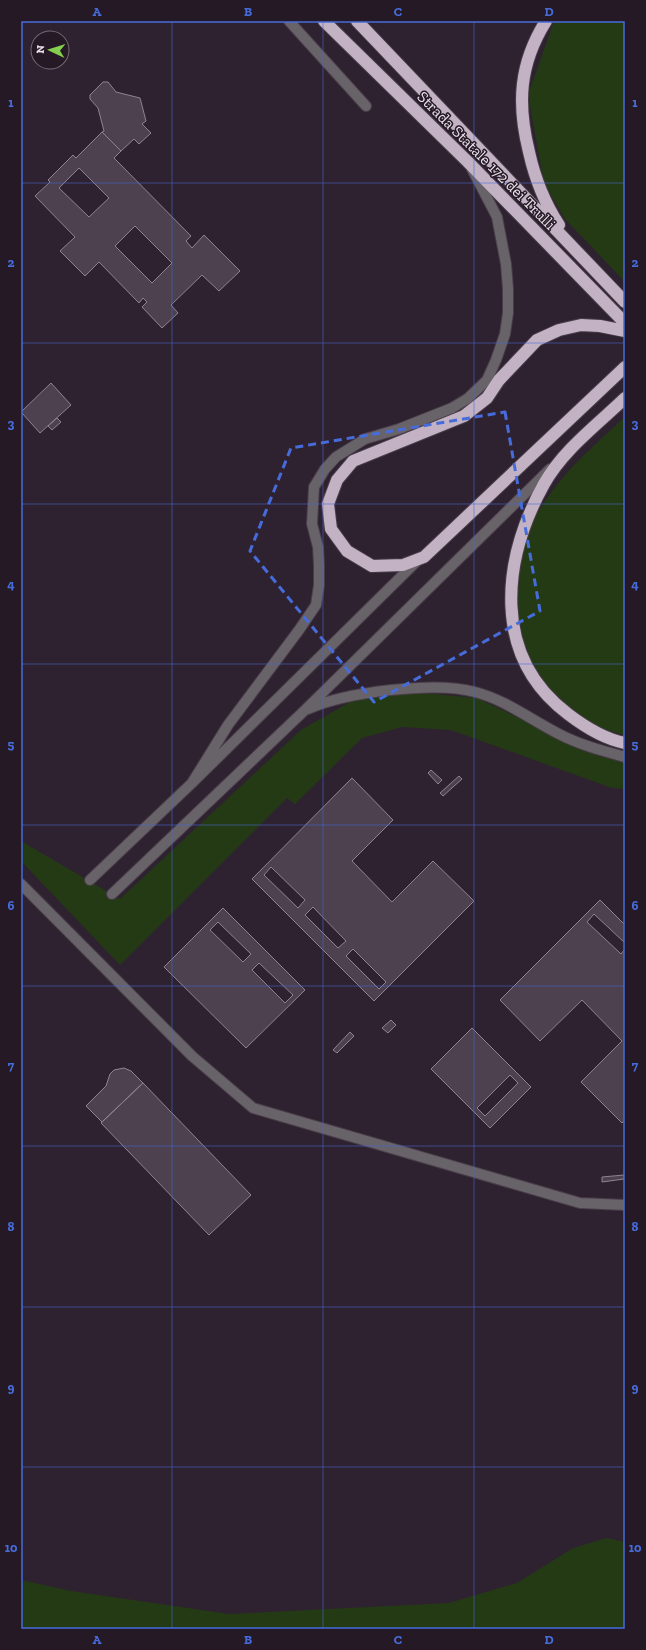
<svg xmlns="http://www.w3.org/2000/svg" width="646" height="1650" font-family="'Zilla Slab',serif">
	<rect width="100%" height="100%" fill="#2f2230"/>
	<path fill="#243a15" d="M 554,21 L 625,21 L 625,282 L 565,219 L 544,183 L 528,95 Z
		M 625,417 L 625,735 C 605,732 587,721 571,709 C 561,701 550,693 543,682 C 511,638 508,572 532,523 C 554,480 590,449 625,417 Z
		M 402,691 L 477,698 L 601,757 L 625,761 L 625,789 L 612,788 L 451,730 L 402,727 L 362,738 L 295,804 L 287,798 L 120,965 L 21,861 L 21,841 L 120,899 L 301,730 L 350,702 Z
		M 607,1538 L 625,1542 L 625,1629 L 21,1629 L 21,1580 L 71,1591 L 229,1614 L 449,1603 L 517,1583 L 573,1548 Z"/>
	<path fill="#4d404f" stroke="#918293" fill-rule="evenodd" d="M 103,82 L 108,82 L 116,92 L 140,98 L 146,121 L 142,124 L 151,133 L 139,144 L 134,139 L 121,151 L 102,132 L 104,131 L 98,108 L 90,99 L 90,95 Z
		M 102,132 L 121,151 L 114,158 L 191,236 L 186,241 L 192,248 L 204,235 L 240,271 L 219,291 L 202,275 L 171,305 L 178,313 L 162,328 L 142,307 L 147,302 L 143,298 L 139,303 L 99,262 L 85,276 L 60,251 L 75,237 L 35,196 L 50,182 L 48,180 L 73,155 L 76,158 ZM 79,168 L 109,198 L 89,217 L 59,188 ZM 135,226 L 172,263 L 152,283 L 115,246 Z
		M 51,383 L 71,405 L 40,433 L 21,412 Z
		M 57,418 L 61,422 L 52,430 L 48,426 Z
		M 431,770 L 442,780 L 438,784 L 428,773 Z
		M 459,776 L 462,779 L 443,796 L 440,793 Z
		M 352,778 L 393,820 L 352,861 L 392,902 L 433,861 L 474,901 L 374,1001 L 252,879 ZM 271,867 L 305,900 L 298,908 L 264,875 ZM 313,907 L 346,941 L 338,948 L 305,915 ZM 353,949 L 386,982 L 379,989 L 346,956 Z
		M 600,900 L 625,925 L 625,943 L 594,914 L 587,922 L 621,954 L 625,949 L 625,1120 L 622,1123 L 581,1082 L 622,1041 L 582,1000 L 540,1041 L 500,1000 Z
		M 223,908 L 305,990 L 246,1048 L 164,967 ZM 218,922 L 251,954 L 243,962 L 210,930 ZM 259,963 L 293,995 L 285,1003 L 252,970 Z
		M 391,1020 L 396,1025 L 388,1033 L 382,1028 Z
		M 472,1028 L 531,1087 L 490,1128 L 431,1069 ZM 510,1075 L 518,1083 L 485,1116 L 477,1108 Z
		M 350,1032 L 354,1036 L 337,1053 L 333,1050 Z
		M 124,1068 L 131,1071 L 143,1083 L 102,1122 L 86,1106 L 106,1086 L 110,1074 L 114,1070 Z
		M 143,1083 L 251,1195 L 209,1235 L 101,1123 Z
		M 624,1175 L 624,1179 L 602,1182 L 602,1177 Z"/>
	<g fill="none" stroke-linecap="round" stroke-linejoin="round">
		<defs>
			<path id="minor" d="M 289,21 L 366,106
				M 308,709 C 346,692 436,681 475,692 C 506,700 531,720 559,734 C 580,745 603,751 625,757
				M 192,783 L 228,725 L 299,630 L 316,605 L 319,585 L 319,565 L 318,547 L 312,524 L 314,487 L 325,469 L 336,457 L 365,439 L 399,429 L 452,408 L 467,399 L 487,380 L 496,360 L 505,334 L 508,313 L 508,289 L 506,264 L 497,217 L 472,169
				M 90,880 L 192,783 L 418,560
				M 21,884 L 192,1056 L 253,1108 L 580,1203 L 625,1205
				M 112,894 L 304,711 L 550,469"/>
			<path id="highway" d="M 324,21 L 468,162 L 625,323
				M 357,21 L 625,302
				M 546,21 C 519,64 517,104 529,152 C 535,179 544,202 559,225
				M 625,331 L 600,326 L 581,325 L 559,330 L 537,340 L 499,380 L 487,398 L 464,416 L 353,461 L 337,480 L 328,504 L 331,529 L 347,551 L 372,566 L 403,565 L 424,557 L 625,367
				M 625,398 C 597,425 563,450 544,484 C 502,560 491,656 568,714 C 585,727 604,739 625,743"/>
		</defs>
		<use href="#minor" stroke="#493d4a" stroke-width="12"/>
		<use href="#highway" stroke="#493d4a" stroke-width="14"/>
		<use href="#minor" stroke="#686269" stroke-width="10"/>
		<use href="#highway" stroke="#c2b2c4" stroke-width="12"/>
	</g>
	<path fill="none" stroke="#466cdc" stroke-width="3" stroke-dasharray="8 5" stroke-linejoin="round" d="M 505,412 L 540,611 L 374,702 L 250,551 L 291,448 Z"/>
	<path fill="none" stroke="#466cdc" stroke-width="1" stroke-opacity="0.55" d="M 172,21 L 172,1629M 323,21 L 323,1629M 474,21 L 474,1629M 21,183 L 625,183M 21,343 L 625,343M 21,504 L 625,504M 21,664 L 625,664M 21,825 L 625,825M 21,986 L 625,986M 21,1146 L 625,1146M 21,1307 L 625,1307M 21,1467 L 625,1467"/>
	<g text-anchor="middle" stroke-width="3" stroke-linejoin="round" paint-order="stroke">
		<g font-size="16" fill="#ebe2ec" stroke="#251926">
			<text transform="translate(487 160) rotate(45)" y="6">Strada Statale 172 dei Trulli</text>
		</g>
	</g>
	<rect width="646" height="1650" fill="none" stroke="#251926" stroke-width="44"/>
	<g transform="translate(50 50) rotate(274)"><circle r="19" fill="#251926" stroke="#746975"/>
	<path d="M0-3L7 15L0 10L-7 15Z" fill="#84cf4d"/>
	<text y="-6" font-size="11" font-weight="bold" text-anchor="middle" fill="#ebe2ec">N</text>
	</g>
	<rect x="22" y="22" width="602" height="1606" fill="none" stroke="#466cdc" stroke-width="1.5"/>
	<g font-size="13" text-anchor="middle" font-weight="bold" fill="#466cdc">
		<text x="97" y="16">A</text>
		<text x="248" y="16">B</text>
		<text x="398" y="16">C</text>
		<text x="549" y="16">D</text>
		<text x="11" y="107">1</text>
		<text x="635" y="107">1</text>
		<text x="11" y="267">2</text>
		<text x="635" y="267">2</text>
		<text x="11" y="428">3</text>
		<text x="635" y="428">3</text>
		<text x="11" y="589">4</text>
		<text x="635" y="589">4</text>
		<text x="11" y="749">5</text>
		<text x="635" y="749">5</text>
		<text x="11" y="910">6</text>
		<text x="635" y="910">6</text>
		<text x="11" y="1070">7</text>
		<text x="635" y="1070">7</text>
		<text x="11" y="1231">8</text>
		<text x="635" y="1231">8</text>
		<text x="11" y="1392">9</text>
		<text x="635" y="1392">9</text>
		<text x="11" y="1552">10</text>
		<text x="635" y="1552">10</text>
		<text x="97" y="1644">A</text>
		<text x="248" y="1644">B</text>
		<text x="398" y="1644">C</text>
		<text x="549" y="1644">D</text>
	</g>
</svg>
